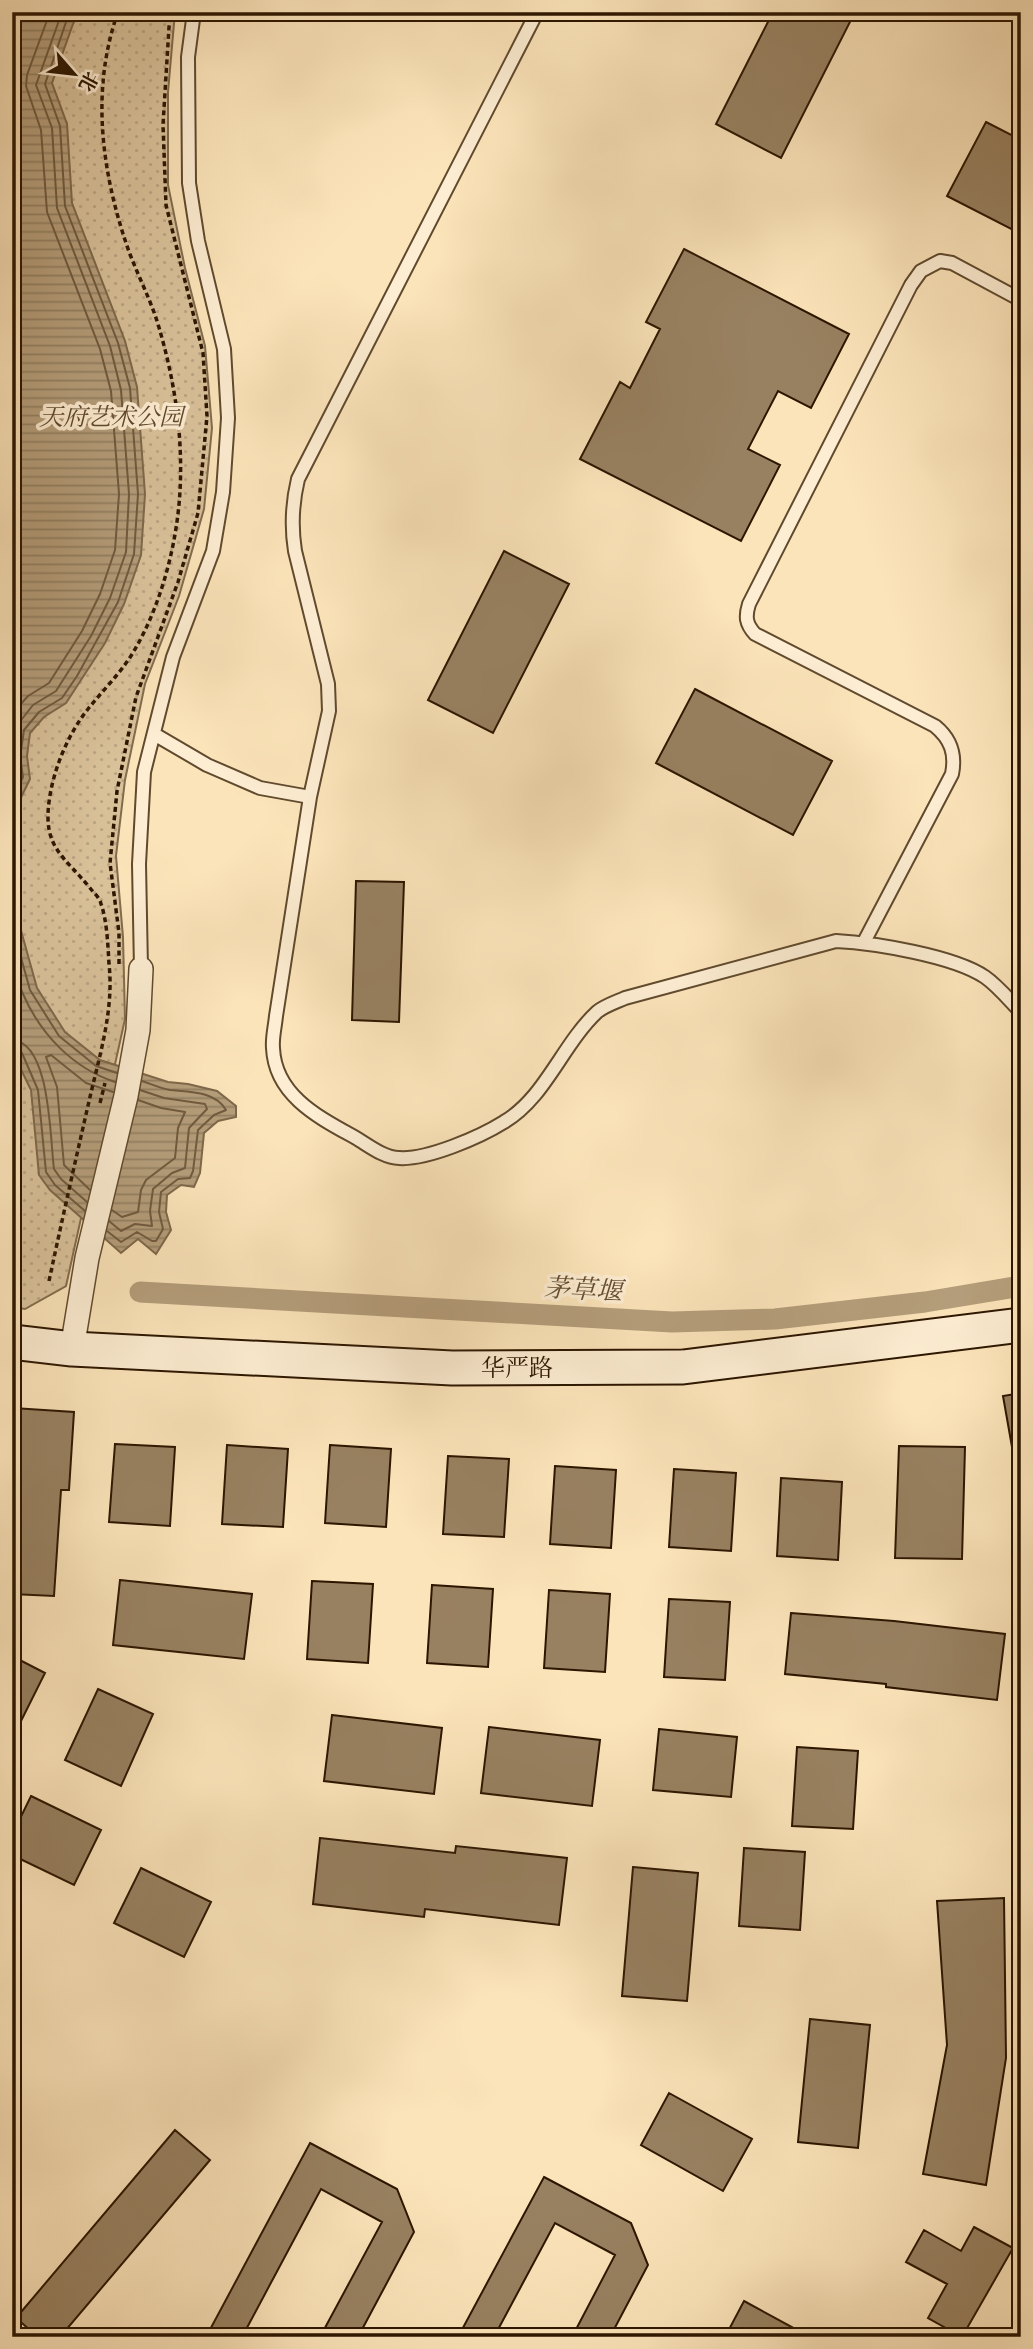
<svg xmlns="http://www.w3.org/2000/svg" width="1033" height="2349" font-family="'IM FELL French Canon','Noto Serif SC',serif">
	<defs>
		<pattern id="grass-dots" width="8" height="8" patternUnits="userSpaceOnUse" patternTransform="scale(1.75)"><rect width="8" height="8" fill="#d9c19a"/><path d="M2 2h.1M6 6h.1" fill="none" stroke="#baa583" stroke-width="1.8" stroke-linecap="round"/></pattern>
		<pattern id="water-rules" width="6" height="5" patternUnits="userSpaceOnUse" patternTransform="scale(1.75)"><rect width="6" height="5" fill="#b59e7b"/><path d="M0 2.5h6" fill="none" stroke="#938062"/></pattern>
	</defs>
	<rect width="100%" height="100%" fill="#fce4ba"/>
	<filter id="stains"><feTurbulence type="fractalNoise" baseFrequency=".00286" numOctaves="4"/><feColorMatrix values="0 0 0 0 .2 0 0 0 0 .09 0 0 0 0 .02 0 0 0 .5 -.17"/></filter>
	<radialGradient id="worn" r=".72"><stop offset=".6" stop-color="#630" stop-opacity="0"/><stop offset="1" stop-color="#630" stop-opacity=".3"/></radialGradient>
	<path fill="url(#grass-dots)" stroke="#826c4d" stroke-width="2" d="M 12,12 L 175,12 L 168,92 L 168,185 L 185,268 L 205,346 L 212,428 L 204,509 L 179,596 L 145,684 L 125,780 L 116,856 L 123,937 L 125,1019 L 66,1286 L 25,1309 L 12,1307 Z"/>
	<path fill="url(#water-rules)" stroke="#7e684a" stroke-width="2" d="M 12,12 L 80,12 L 73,24 L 52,83 L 67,124 L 72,203 L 125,341 L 137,387 L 145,494 L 141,555 L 124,604 L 105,643 L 66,703 L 44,717 L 30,733 L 27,756 L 30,779 L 12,816 Z
		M 12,898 L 37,988 L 65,1032 L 100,1060 L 168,1082 L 188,1084 L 217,1091 L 236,1106 L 236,1117 L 218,1121 L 204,1133 L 200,1173 L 194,1187 L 181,1185 L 167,1195 L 166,1212 L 171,1230 L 156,1254 L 138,1239 L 121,1253 L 50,1190 L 39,1175 L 31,1090 L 12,1051 Z"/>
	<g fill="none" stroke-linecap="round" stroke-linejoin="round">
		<path stroke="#705a3e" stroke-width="2" d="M 12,714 L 28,696 L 49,683 L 82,631 L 100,594 L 115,550 L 119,494 L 111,391 L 100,349 L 47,212 L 41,130 L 26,86 L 27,75 L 50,12
			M 12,747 L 18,724 L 33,705 L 56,691 L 91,636 L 110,598 L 126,552 L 129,494 L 121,390 L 110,346 L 57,208 L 52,128 L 36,85 L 62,12
			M 12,800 L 23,777 L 20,757 L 24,730 L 39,712 L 62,698 L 77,676 L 118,602 L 134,554 L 138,494 L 130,388 L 118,343 L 65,206 L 60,126 L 45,84 L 66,22 L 72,12
			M 12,925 L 30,990 L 59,1036 L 96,1066 L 117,1073
			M 12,958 C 16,970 18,983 23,994 C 41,1035 73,1068 115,1082
			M 12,1040 C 51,1042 50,1141 54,1169 L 61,1179 L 87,1202
			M 12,1048 L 18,1049 L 22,1053 L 38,1090 L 46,1172 L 55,1185 L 85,1211
			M 90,1190 L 64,1165 L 57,1087 L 46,1057 L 51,1055 L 86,1083 L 113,1092
			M 112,1210 L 122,1217 L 138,1212 L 141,1190 L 146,1180 L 175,1158 L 178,1128 L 185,1112 L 161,1108 L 138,1100
			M 109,1221 L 121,1231 L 135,1224 L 152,1226 L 150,1211 L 153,1189 L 172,1173 L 185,1168 L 189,1128 L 207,1109 L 205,1104 L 164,1098 L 140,1090
			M 107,1231 L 121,1242 L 137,1232 L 152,1241 L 156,1241 L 163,1229 L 159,1212 L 161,1192 L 178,1179 L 190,1178 L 193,1171 L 198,1130 L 214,1115 L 226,1110 C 215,1091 189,1092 170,1090 C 160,1088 151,1084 142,1081"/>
		<path stroke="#b59e7b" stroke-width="21" d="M 140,1292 L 672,1322 L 775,1319 L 925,1302 L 1021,1286"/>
	</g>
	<path fill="#988161" stroke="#2c1600" stroke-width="2" d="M 773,12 L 855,12 L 781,158 L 716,124 Z
		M 986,122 L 1021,140 L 1021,234 L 947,196 Z
		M 684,249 L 849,334 L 811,408 L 778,391 L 748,449 L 780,465 L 741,541 L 580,459 L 620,382 L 630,388 L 660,329 L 646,322 Z
		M 504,551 L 569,584 L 493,733 L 428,700 Z
		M 695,689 L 832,761 L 793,835 L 656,763 Z
		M 356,881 L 404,882 L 399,1022 L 352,1020 Z
		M 1021,1393 L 1021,1447 L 1012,1447 L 1003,1396 Z
		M 13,1408 L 74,1412 L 69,1490 L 61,1490 L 54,1596 L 12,1594 Z
		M 115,1444 L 175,1447 L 170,1526 L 109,1522 Z
		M 227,1445 L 288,1449 L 283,1527 L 222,1524 Z
		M 330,1445 L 391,1449 L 386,1527 L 325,1523 Z
		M 899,1446 L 965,1447 L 962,1559 L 895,1558 Z
		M 448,1456 L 509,1459 L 504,1537 L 443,1534 Z
		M 555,1466 L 616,1470 L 611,1548 L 550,1544 Z
		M 674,1469 L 736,1473 L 731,1551 L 669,1547 Z
		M 781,1478 L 842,1482 L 838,1560 L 777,1556 Z
		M 120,1580 L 252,1594 L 244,1659 L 113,1645 Z
		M 312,1581 L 373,1584 L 368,1663 L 307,1659 Z
		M 432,1585 L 493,1589 L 488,1667 L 427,1663 Z
		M 549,1590 L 610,1594 L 605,1672 L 544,1668 Z
		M 669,1599 L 730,1602 L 725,1680 L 664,1677 Z
		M 791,1613 L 894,1621 L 1005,1634 L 997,1700 L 886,1687 L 886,1684 L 785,1674 Z
		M 12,1656 L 45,1673 L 12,1739 Z
		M 98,1689 L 153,1714 L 121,1786 L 65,1760 Z
		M 332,1715 L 442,1728 L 434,1794 L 324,1781 Z
		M 489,1727 L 600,1740 L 592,1806 L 481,1793 Z
		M 659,1729 L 737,1737 L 731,1797 L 653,1790 Z
		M 797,1747 L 858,1751 L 853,1829 L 792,1826 Z
		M 31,1796 L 101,1830 L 74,1885 L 12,1855 L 12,1835 Z
		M 320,1838 L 455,1853 L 456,1846 L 567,1858 L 559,1925 L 425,1909 L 424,1917 L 313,1904 Z
		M 744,1848 L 805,1852 L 800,1930 L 739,1926 Z
		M 633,1867 L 698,1873 L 687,2001 L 622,1996 Z
		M 141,1868 L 211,1902 L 184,1957 L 114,1923 Z
		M 1004,1898 L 1006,2058 L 986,2185 L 923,2174 L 947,2045 L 937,1901 Z
		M 810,2019 L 870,2025 L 858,2148 L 798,2142 Z
		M 669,2093 L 752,2139 L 723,2191 L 641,2145 Z
		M 175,2130 L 210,2160 L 60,2337 L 38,2337 L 16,2318 Z
		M 310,2143 L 397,2189 L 414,2232 L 358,2337 L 320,2337 L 382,2222 L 321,2189 L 242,2337 L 206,2337 Z
		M 544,2177 L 631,2223 L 648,2265 L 610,2337 L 572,2337 L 615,2255 L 555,2223 L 494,2337 L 458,2337 Z
		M 974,2227 L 1013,2248 L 962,2337 L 928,2318 L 947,2284 L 906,2262 L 924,2230 L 961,2251 Z
		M 744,2301 L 810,2337 L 725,2337 Z"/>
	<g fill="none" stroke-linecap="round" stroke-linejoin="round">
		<defs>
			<path id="lane" d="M 537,12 L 298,479 C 292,504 291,526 295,551 L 328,684 L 329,711 L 310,797 L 276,1016 C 275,1027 272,1038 273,1048 C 275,1096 320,1118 356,1138 C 368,1145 384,1158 399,1158 C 427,1160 480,1137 504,1122 C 545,1098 562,1045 597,1012 C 604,1006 616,1002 625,998 L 836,941 C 875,943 954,956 985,977 C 998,986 1010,1001 1021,1012
				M 154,734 L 207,765 L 260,788 L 310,797
				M 864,942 L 952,774 C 956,754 951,739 935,726 L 755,634 C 746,624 745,617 749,604 L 911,285 L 921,271 L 940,261 L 952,263 L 1021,300
				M 141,969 L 139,864 L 144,772 L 173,657 L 213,551 L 223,492 L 228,418 L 224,349 L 198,241 L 189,183 L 188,57 L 194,12"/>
			<path id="street" d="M 72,1349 L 87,1258 L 126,1096 L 138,1030 L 141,969"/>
			<path id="secondary" d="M 12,1342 L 72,1349 L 452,1368 L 683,1367 L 1021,1325"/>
		</defs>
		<use href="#lane" stroke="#604a2e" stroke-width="16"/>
		<use href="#street" stroke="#604a2e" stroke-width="26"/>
		<use href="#secondary" stroke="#2c1600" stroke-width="37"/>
		<path stroke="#2c1600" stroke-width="3.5" stroke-dasharray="5 3.5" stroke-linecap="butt" d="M 119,964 L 119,933 L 110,863 L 117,791 L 136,697 L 178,582 L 198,513 L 207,416 L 203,353 L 166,205 L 163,125 L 169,27 L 172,12
			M 100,1103 L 105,1083
			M 49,1281 C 62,1220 76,1158 90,1097 C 100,1054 114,1009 109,964 C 108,947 107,920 101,904 C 100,898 94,893 90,888 C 64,856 43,848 49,802 C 53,770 68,734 88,709 C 103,690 121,673 134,651 C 161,605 177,545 180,491 C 183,437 175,383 160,331 C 152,301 136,273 126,243 C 101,168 91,88 118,12"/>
		<use href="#lane" stroke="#fdedd2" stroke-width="12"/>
		<use href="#street" stroke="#fdedd2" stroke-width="23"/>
		<use href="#secondary" stroke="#fdedd2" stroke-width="33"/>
	</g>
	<g text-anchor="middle" stroke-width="7" stroke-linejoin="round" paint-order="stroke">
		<g font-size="24" font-style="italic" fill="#60492e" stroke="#fdedd2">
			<text x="111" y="425">天府艺术公园</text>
		</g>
		<g font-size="24" fill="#2c1600" stroke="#fdedd2">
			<text x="517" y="1376">华严路</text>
		</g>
		<g font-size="26" font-style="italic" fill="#634c31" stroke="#fdedd2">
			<text transform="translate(583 1289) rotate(3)" y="9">茅草堰</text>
		</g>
	</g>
	<rect width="1033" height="2349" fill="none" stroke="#fce4ba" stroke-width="42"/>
	<rect x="14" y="14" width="1005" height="2321" fill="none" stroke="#2c1600" stroke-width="3.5"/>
	<rect x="21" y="21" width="991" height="2307" fill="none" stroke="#2c1600" stroke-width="2"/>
	<g transform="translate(74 74) rotate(118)" stroke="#fdedd2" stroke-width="5" paint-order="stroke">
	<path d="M0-5L12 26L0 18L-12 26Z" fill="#2c1600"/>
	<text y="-10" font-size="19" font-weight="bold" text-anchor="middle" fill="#2c1600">北</text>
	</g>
	<rect width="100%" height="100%" filter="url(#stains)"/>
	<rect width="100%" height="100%" fill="url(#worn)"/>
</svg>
